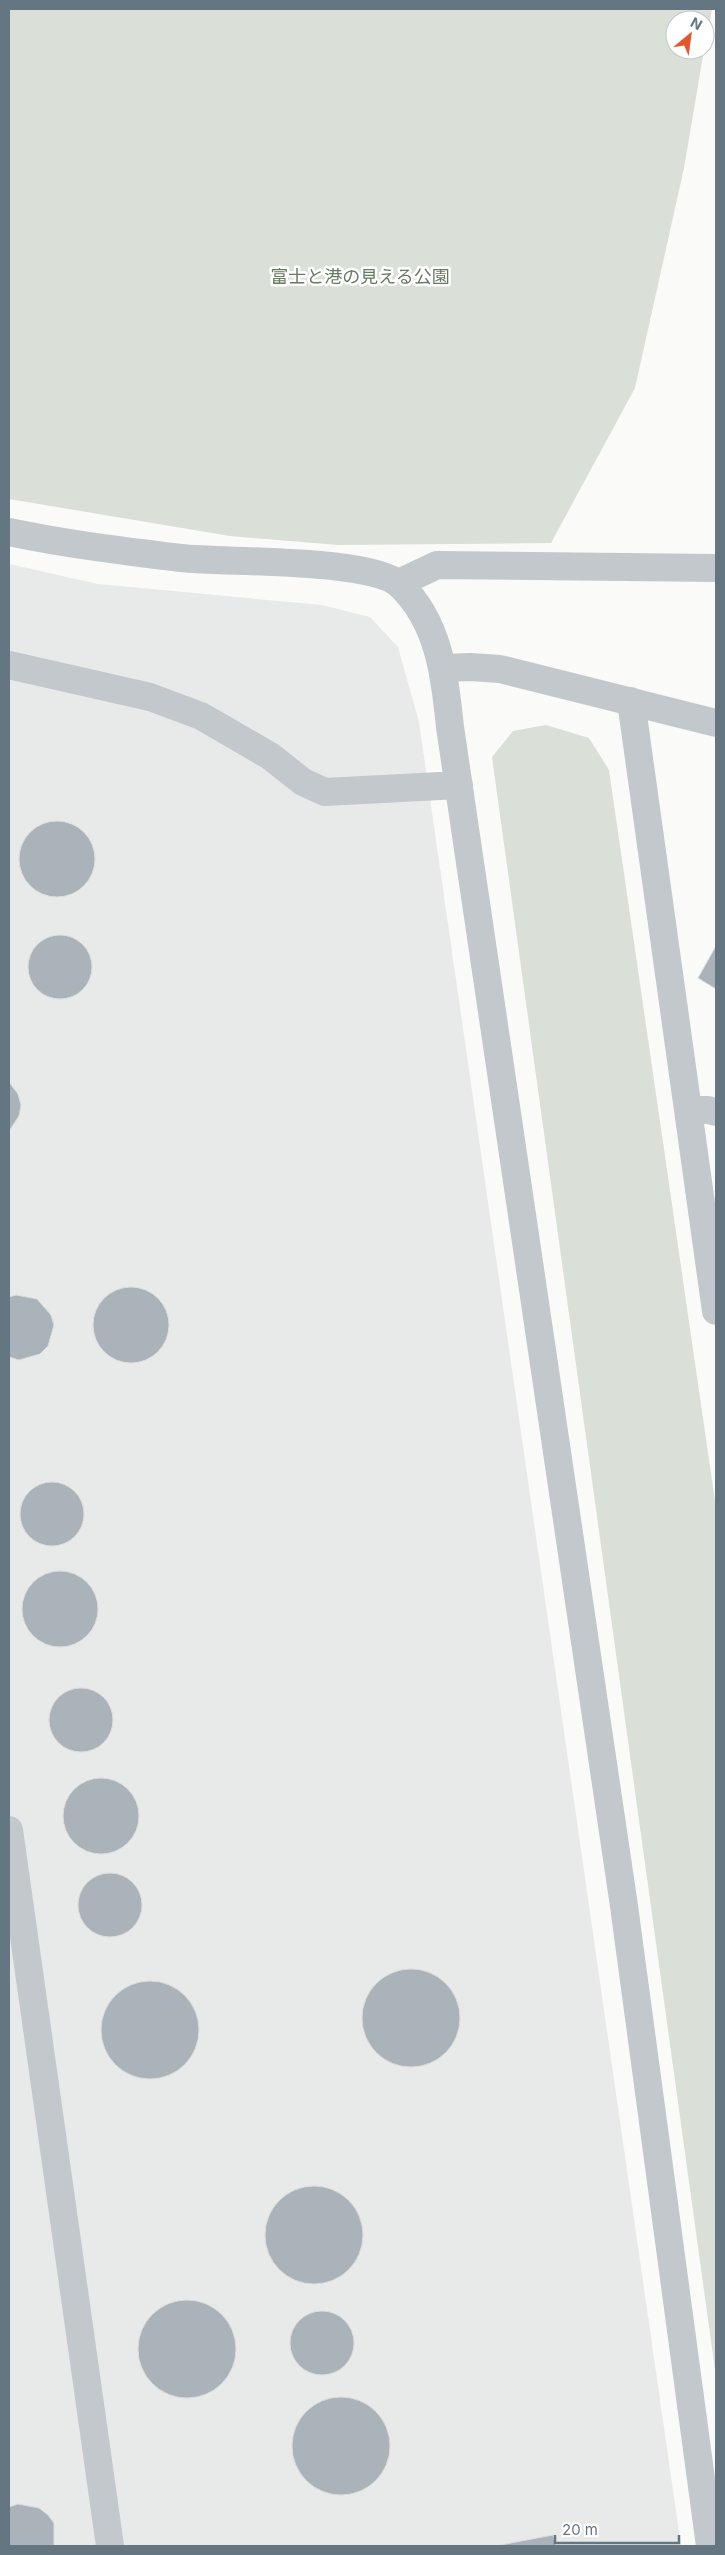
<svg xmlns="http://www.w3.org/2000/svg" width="725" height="2555" font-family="Inter,'Noto Sans JP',sans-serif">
	<rect width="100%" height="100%" fill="#fafaf8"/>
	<path fill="#e8e9e9" d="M 9,564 L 98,584 L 322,605 L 370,617 L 398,647 L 419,722 L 681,2546 L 9,2546 Z"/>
	<path fill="#dadfd7" d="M 9,9 L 712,9 L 705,47 L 705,20 L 675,20 L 675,50 L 704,50 L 684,168 L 635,388 L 551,543 L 338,545 L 230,536 L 9,499 Z
		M 546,725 L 589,738 L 609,770 L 716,1508 L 716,2377 L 492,757 L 513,731 Z"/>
	<path fill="#aab3b9" stroke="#dcdcda" d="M19 859a38 38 0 1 1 76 0a38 38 0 1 1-76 0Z
		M28 967a32 32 0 1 1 64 0a32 32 0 1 1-64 0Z
		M 716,946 L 716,989 L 698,978 Z
		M 9,1082 L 18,1094 L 21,1105 L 19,1116 L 9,1131 Z
		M93 1325a38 38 0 1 1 76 0a38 38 0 1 1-76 0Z
		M 16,1295 L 37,1299 L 51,1315 L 54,1325 L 48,1346 L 40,1354 L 19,1360 L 9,1357 L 9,1297 Z
		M20 1514a32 32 0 1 1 64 0a32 32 0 1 1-64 0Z
		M22 1609a38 38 0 1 1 76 0a38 38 0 1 1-76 0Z
		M49 1720a32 32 0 1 1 64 0a32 32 0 1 1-64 0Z
		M63 1816a38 38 0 1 1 76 0a38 38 0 1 1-76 0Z
		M78 1905a32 32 0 1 1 64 0a32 32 0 1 1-64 0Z
		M362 2018a49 49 0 1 1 98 0a49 49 0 1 1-98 0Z
		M101 2030a49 49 0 1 1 98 0a49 49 0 1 1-98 0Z
		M265 2235a49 49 0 1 1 98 0a49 49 0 1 1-98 0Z
		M138 2349a49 49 0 1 1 98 0a49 49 0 1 1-98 0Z
		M290 2343a32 32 0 1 1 64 0a32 32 0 1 1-64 0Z
		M292 2446a49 49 0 1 1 98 0a49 49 0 1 1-98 0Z
		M 18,2504 L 39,2508 L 48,2515 L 54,2523 L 54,2546 L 9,2546 L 9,2507 Z
		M 553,2535 L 556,2546 L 495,2546 Z"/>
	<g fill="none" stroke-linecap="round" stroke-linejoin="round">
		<path stroke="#c3c8cc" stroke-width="28" d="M 9,532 C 66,544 123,551 181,558 C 225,563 371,558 400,585 C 439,622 445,676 450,727 L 624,1906 L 710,2546
			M 399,583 L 437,565 L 716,568
			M 9,665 L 150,697 L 201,716 L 270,756 L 303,782 L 325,792 L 459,785
			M 444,668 L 470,667 L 500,669 L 716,723
			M 631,701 L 716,1311
			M 688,1110 L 708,1110 L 716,1112
			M 9,1830 L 110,2546"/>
	</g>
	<g text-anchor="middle" stroke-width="5" stroke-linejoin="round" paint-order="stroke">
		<g font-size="18" fill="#687a64" stroke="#fff">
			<text x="360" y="283">富士と港の見える公園</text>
		</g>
	</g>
	<rect width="725" height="2555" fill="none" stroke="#657683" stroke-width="20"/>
	<g transform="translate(690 35) rotate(29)"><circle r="24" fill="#ffffff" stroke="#c1c8cd"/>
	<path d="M0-4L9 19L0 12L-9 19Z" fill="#e4572e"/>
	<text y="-8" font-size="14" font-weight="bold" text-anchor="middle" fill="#657683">N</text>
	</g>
	<path d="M555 2535v8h124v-8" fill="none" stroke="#657683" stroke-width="2.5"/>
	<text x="562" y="2535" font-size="15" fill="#657683" stroke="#ffffff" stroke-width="4" paint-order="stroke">20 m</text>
</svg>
